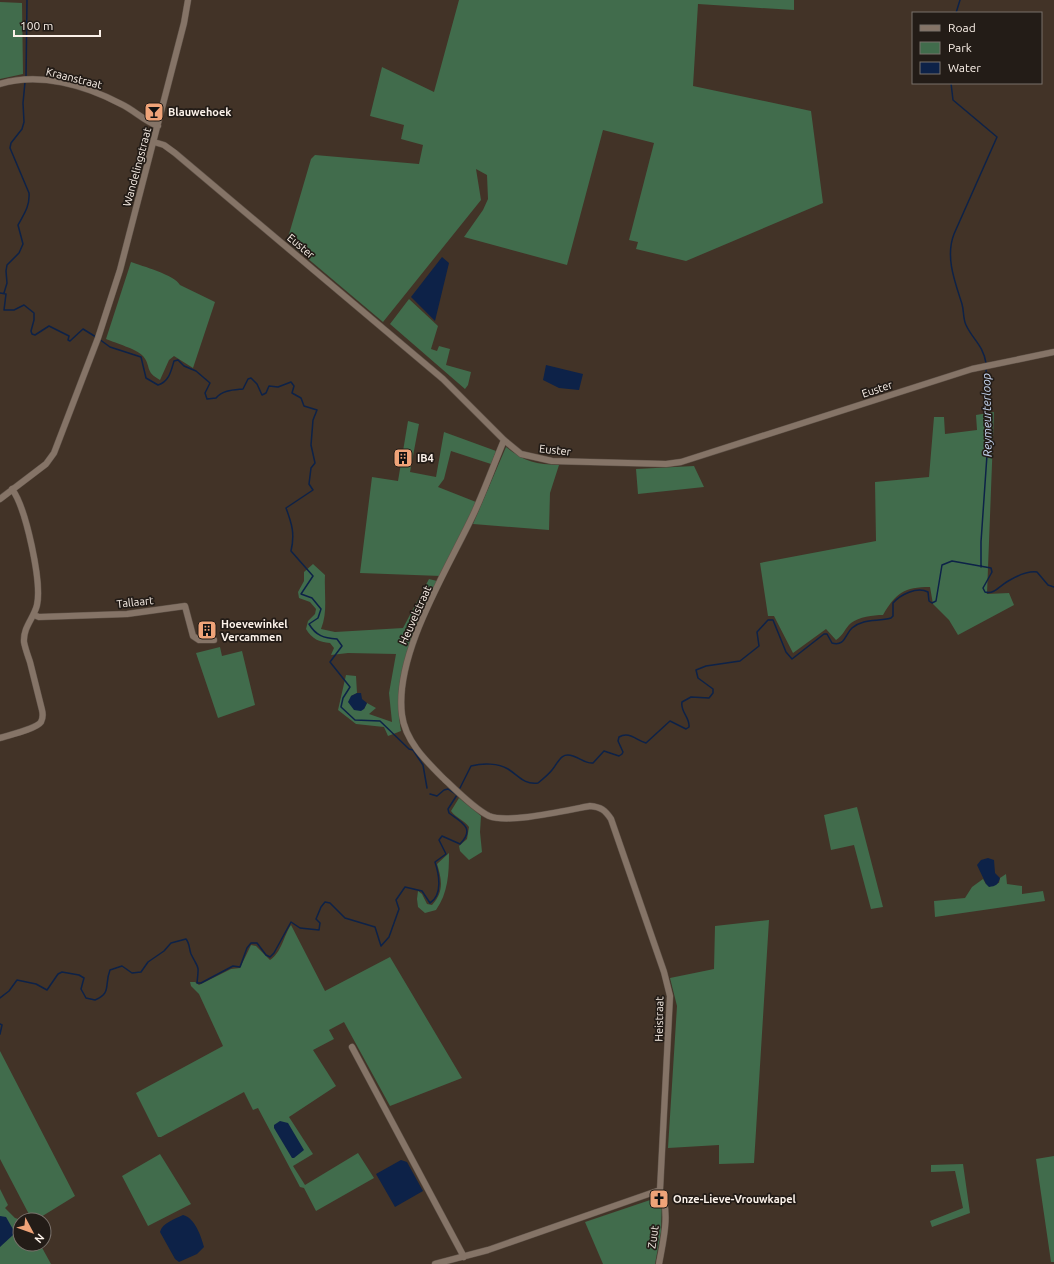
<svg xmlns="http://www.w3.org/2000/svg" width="1054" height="1264" font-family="Ubuntu,sans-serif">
	<rect width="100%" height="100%" fill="#423327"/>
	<path fill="#416c4c" d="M 459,0 L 794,0 L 794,10 L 698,4 L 693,86 L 811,111 L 823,203 L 686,261 L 636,249 L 638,242 L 629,240 L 654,143 L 603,130 L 567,265 L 464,237 L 483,210 L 488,199 L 487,175 L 476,169 L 481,200 L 383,322 L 287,241 L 311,159 L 315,155 L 419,164 L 423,145 L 401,139 L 404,125 L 370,116 L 382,67 L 434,92 Z
		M 0,2 L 22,3 L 23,74 L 0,79 Z
		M 131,262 C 142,266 175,275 180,285 L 215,302 L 193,368 L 174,356 L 169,360 L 160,380 C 144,371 152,367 143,356 C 137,349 115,343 106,339 Z
		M 409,299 L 438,326 L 431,349 L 437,351 L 439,346 L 450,349 L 446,365 L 471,372 L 468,385 L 465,389 L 390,324 Z
		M 994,412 L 987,594 L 1009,593 L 1014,605 L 958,635 L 949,620 L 933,604 L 930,587 C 904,587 896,593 883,615 C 873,615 859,617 851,623 C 845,628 843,636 836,640 L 826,629 L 793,653 L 774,616 L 768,616 L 760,563 L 876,541 L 875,482 L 929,477 L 934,417 L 944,417 L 945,434 L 977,430 L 976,415 Z
		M 408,421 L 419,424 L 410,472 L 436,477 L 444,432 L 496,451 L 491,464 L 451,451 L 444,479 L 438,487 L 476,502 L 441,576 L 360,573 L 372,477 L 398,481 Z
		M 506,447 C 525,462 535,464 559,465 L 550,493 L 549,530 L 473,524 Z
		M 694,466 L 704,487 L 638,494 L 636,469 Z
		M 313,564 L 325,575 C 324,594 328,612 321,629 L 335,632 L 403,628 L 429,579 L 437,581 C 419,623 400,656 399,703 C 399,713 399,721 401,731 L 388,736 L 384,727 L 356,724 L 338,710 L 346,675 L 356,676 L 357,693 L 351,696 L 364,709 L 367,703 L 376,708 L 369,714 L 392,722 L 389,693 L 396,654 L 348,653 L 331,655 L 334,648 L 330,643 C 319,642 312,639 306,629 L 308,621 L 315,614 L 316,609 L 310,602 L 299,598 L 298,592 L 304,581 L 304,572 Z
		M 220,647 L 222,656 L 242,651 L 255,705 L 218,718 L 196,653 Z
		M 459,798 L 481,816 L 480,832 L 482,852 L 469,860 L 460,851 L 459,846 L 467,839 L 469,827 C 464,820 456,818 451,811 Z
		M 857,807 L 883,907 L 871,909 L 854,845 L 831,850 L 824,815 Z
		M 449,853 C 449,874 448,893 436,910 L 425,913 L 418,907 L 417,899 L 418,891 L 422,894 L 427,904 L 432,905 C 444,892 442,880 437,864 Z
		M 1006,874 L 1007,884 L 1022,886 L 1022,894 L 1043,891 L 1045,901 L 935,917 L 934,901 L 965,898 L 972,887 L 983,879 L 986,884 L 999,883 L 1000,878 Z
		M 769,920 L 754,1163 L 719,1164 L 719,1145 L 668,1148 L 677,1006 L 670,978 L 714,969 L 715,926 Z
		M 291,925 L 325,991 L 390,957 L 462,1078 L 390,1106 L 344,1022 L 329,1030 L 334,1039 L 313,1050 L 336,1086 L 289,1117 L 313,1154 L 293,1166 L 305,1185 L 358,1153 L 374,1178 L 316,1211 L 304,1188 L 300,1187 L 258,1108 L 253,1110 L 244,1092 L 161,1137 L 158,1137 L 136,1093 L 223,1046 L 199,994 L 191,986 L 190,982 L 195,982 L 199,985 L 231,969 L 240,968 L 251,945 L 256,946 L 270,960 C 282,952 283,937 291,925 Z
		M 0,1051 L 75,1196 L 36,1220 L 32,1220 L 0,1159 Z
		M 160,1154 L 191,1204 L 148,1226 L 122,1176 Z
		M 1054,1156 L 1054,1262 L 1051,1262 L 1036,1159 Z
		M 963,1164 L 970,1213 L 932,1227 L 930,1221 L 963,1208 L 955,1171 L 931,1172 L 931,1165 Z
		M 0,1189 L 8,1205 L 5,1208 L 15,1218 L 21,1220 L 20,1244 L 40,1244 L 51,1264 L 0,1264 Z
		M 659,1197 L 662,1198 L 661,1232 L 655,1264 L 603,1264 L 585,1222 Z"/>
	<path fill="#0d2248" d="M 442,257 L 449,263 L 435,321 L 411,297 Z
		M 546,365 L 583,374 L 579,390 L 559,388 L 543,380 Z
		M 357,693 L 361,693 L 362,699 L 367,703 L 364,709 L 361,711 L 354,710 L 348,702 L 351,696 Z
		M 988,858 L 994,860 L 995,873 L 1000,878 C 998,885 996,886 989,887 L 986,884 L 977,865 L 981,860 Z
		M 280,1121 L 288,1123 L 304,1150 L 294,1158 L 292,1158 L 274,1128 L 274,1125 Z
		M 401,1160 L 407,1162 L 423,1191 L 395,1207 L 376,1174 Z
		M 183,1215 C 195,1218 201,1236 204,1247 L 197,1254 L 179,1262 L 175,1259 L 160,1232 C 162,1223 175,1219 183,1215 Z
		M 0,1216 L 6,1217 L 14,1231 L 13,1235 L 0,1247 Z"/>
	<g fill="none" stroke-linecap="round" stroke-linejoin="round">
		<path stroke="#0d2248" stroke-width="1.5" d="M 956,13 L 960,0
			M 26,78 L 27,0
			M 951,83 L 953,100 L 997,137 L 954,234 C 945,257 955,282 962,304 C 964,311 963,319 966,325 C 973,340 983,345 986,363
			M 0,293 L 6,294 L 4,310 L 14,310 L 24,305 L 34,313 L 34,320 L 31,331 L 32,334 L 35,335 L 49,326 L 69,336 L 68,340 L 70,341 L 83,329 L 96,337
			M 4,293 L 7,283 L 6,271 L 7,265 L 19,253 L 23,244 L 18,225 C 24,214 30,206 29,193 L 10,148 L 11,143 L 22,129 L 24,122 L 23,103 L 25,82
			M 99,339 L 110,347 L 141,357 L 146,378 L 158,385 C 169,382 171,371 174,361 L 178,360 L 184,366 L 196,371 L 210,383 L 205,393 L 207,399 L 216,398 C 223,390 233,390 243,389 L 248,379 L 251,378 L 257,384 L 262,395 L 266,393 L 269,386 L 278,387 L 291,382 L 294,386 L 292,393 L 301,398 L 304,406 L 317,410 L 313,420 L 311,445 L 315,463 L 311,468 L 309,484 L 313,490 L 286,508 C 292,524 295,534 291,551 L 313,576 L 301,594 L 312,598 L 321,609 L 318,618 L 309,624 C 316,636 324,638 337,639 L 342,646 L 330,662 L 350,687 L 343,698 L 341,707 L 355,720 L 380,721 L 409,749 L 413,750 L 423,765 L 427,788
			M 981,567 L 981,542 L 989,426 L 986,369
			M 460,788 L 471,766 C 483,763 498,763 508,769 C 519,776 524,785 538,783 C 543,779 548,775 552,770 C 559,762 560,752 573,756 C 580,758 586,764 593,763 L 604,751 L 619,756 L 622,754 L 623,752 L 618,741 L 619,737 C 629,731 636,740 646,743 L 670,721 L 686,729 L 689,727 C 690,717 680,712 682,702 L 691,697 L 709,698 L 713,693 L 713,689 L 698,678 L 696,670 L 706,666 L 740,661 L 759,646 L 757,632 L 768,620 L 773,620 L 786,652 L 792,659 L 824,634 L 827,634 L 832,643 C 845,647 845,634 852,628 C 864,618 877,622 891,618 L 893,616 L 893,603 C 900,595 917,586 928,592 L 929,601 L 932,603 L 936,601 L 942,565 L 952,561 L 991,568 L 992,572 L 983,588 L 985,592 C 995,595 1001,584 1010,580 C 1017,576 1028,571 1037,572 L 1048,585 L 1054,587
			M 0,998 L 9,991 L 17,980 L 36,984 L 47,990 L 58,974 L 62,972 L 79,975 L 84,978 L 81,989 L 86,998 L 95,1000 C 112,993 104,985 110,970 L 122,966 L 132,973 L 141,972 L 148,962 L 164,951 L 171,943 L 186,939 C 190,944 189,949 191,954 C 199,970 199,964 197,983 L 201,983 L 233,966 L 240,967 L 247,948 L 251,943 L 257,943 L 266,955 L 270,957 L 274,953 L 291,922 L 300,928 L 319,930 L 320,923 L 316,919 L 321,907 L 325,902 L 330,903 L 345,918 L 375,927 L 381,946 L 389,937 L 399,909 L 396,900 L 405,887 L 422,891 L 430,903 C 443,895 439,874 435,862 L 446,854 L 439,840 L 442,836 L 460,844 C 476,828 461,822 449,813 L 448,809 L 457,795 L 448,789 L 444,790 L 437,796 L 430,794
			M 0,1024 L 2,1025 L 0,1034"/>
		<defs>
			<path id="street" d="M 0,84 C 40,72 85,85 121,104 C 134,110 144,121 158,126
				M 154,142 L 164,145 L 175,153 L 443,379 L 504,440 L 521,454 L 552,461 L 666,464 L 681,462 L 972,369 L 1054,352
				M 504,440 C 494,464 485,489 474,513 C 448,569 394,653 402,715 C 405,740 425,760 442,777 C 455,789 474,809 489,816 C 509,824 567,810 590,806 C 601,807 605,810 611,819 L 664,972 L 670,996 L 660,1190
				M 0,499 L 46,464 L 54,453 L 98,338 L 120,270 L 184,23 L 188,0
				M 34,615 L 39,617 L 127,614 L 185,606 L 193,636 L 199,640 L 214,640
				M 0,738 C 9,735 36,729 41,722 C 43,718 43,714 42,710 C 38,694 34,678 30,662 C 28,656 25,648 24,642 C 23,627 34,618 37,605 C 42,582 26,508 12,489
				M 352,1047 L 464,1257
				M 435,1264 L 488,1250 L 660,1190
				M 659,1264 C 663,1241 671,1212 660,1190"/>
		</defs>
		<use href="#street" stroke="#5f5248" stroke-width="7"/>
		<use href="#street" stroke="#857467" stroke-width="6"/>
	</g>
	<defs>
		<symbol id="bar-square" viewBox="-11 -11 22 22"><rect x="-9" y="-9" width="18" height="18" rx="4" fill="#efa378" stroke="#231c17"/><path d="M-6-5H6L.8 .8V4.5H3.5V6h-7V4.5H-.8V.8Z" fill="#111"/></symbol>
		<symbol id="building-square" viewBox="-11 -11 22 22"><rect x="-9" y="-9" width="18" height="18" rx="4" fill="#efa378" stroke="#231c17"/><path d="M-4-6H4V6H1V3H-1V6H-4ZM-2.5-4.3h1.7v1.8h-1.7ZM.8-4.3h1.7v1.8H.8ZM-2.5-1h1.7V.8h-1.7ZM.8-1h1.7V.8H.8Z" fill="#111"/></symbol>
		<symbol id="church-square" viewBox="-11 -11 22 22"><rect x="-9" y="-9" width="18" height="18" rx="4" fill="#efa378" stroke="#231c17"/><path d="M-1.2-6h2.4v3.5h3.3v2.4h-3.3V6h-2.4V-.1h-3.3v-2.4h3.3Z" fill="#111"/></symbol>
	</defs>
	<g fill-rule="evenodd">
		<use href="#bar-square" x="143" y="101" width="22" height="22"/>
		<use href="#building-square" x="392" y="447" width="22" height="22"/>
		<use href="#building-square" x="196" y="619" width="22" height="22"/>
		<use href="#church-square" x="648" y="1188" width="22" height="22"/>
	</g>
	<g text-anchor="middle" stroke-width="3.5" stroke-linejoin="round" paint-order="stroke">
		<g font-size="11" fill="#fbf1e9" stroke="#231c17">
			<text transform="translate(74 78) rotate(14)" y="4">Kraanstraat</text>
			<text transform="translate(137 167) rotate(-75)" y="4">Wandelingstraat</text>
			<text transform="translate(301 246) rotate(40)" y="4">Euster</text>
			<text transform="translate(877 389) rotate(-18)" y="4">Euster</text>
			<text transform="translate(555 450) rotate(6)" y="4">Euster</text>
			<text transform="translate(135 602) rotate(-6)" y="4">Tallaart</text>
			<text transform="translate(415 615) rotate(-66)" y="4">Heuvelstraat</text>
			<text transform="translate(659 1019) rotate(-89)" y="4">Heistraat</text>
			<text transform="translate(653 1237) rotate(-82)" y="4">Zuut</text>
		</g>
		<g font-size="11" font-weight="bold" fill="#fbf1e9" stroke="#231c17" text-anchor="start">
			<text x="168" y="116">Blauwehoek</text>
			<text x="417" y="462">IB4</text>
			<text x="221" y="628">Hoevewinkel<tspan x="221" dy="13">Vercammen</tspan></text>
			<text x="673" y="1203">Onze-Lieve-Vrouwkapel</text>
		</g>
		<g font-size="12" font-style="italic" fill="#c7d7f3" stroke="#231c17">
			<text transform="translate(987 415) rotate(-91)" y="4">Reymeurterloop</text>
		</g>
	</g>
	<rect x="912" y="12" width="130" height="72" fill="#231c17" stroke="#79716b"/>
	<rect x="920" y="25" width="20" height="6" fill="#857467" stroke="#79716b"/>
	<text x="948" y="32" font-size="12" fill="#fbf1e9">Road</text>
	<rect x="920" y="42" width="20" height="12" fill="#416c4c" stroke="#79716b"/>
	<text x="948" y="52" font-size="12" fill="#fbf1e9">Park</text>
	<rect x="920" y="62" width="20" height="12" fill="#0d2248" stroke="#79716b"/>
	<text x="948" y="72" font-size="12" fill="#fbf1e9">Water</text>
	<g transform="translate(32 1232) rotate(131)"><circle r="19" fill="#231c17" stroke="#79716b"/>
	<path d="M0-3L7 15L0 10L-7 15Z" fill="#efa378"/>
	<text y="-6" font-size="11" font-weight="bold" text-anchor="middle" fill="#fbf1e9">N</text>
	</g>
	<path d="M14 30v6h86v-6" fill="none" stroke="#fbf1e9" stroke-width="2"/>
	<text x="20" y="30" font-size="12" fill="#fbf1e9" stroke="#231c17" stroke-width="3" paint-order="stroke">100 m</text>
</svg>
